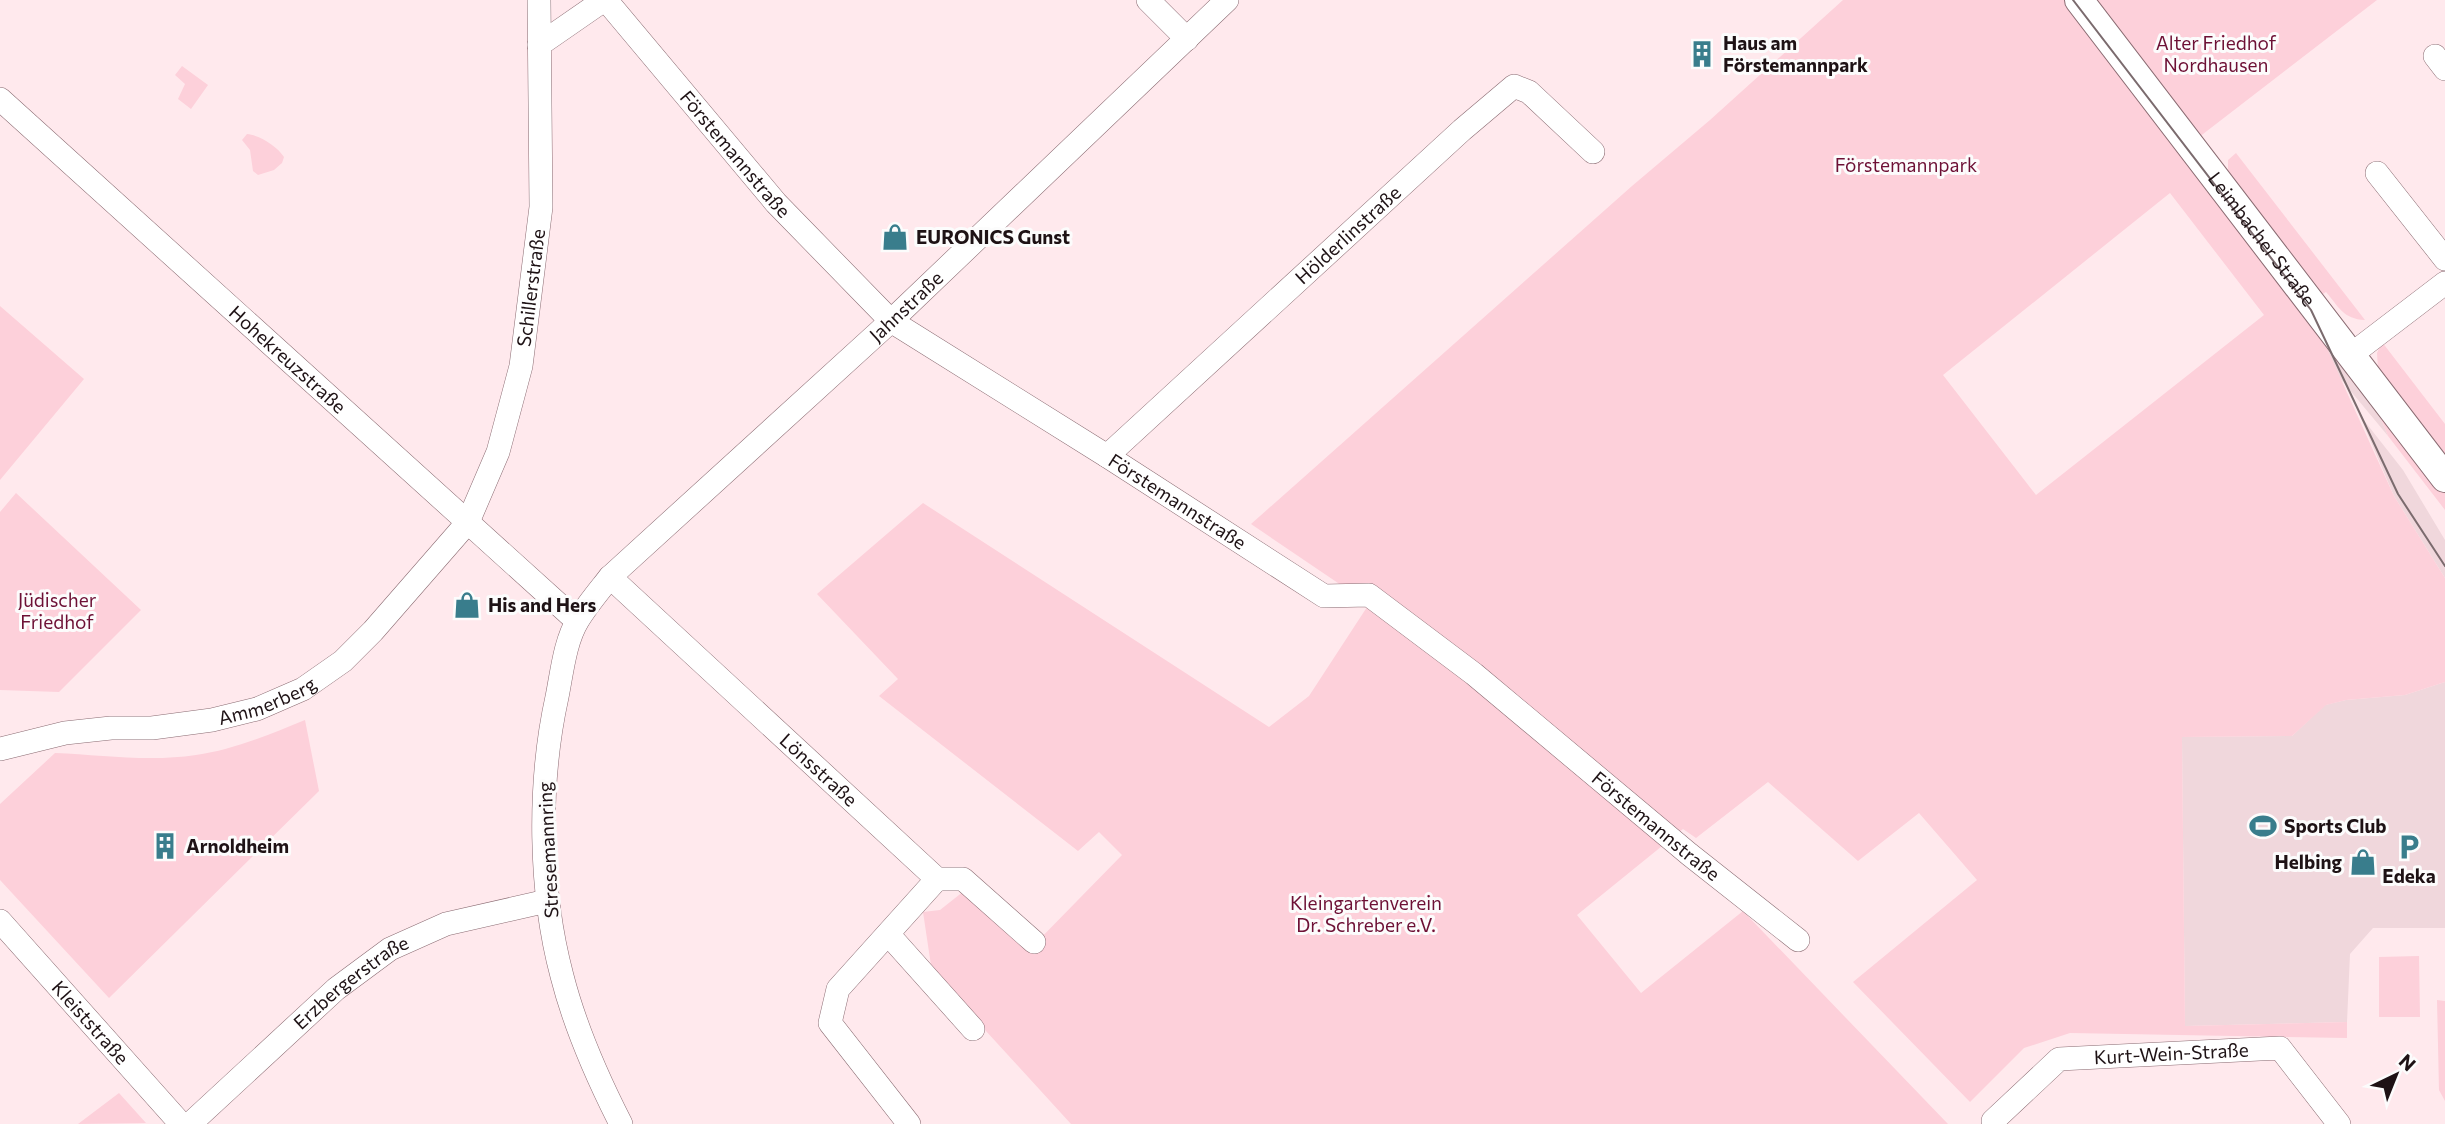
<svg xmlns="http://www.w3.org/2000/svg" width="2445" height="1124" font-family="Commissioner,sans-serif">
	<rect width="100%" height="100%" fill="#ffe9ed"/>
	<path fill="#f0d7dc" d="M 2319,331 L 2370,392 L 2388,436 L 2339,377 Z
		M 2359,414 L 2403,470 L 2445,540 L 2445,578 L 2394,496 Z
		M 2445,682 L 2445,928 L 2373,928 L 2350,954 L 2347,1022 L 2185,1026 L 2182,737 L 2292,736 L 2325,705 L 2346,700 L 2405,695 Z"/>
	<path fill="#fdd0da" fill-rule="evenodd" d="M 1843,0 L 2377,0 L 2181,151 L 2319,331 L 2394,496 L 2445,578 L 2445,682 L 2405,695 L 2346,700 L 2326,705 L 2292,736 L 2182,737 L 2185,1026 L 2347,1022 L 2347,1038 L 2070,1033 L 2024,1048 L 1970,1102 L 1853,982 L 1977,880 L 1919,813 L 1858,861 L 1768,782 L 1696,838 L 1683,829 L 1577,915 L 1641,993 L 1743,911 L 1948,1124 L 1071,1124 L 932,972 L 923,912 L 940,910 L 964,891 L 1031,948 L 1122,855 L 1099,832 L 1078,851 L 879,696 L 898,679 L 817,594 L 923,503 L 1269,727 L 1309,696 L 1369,604 L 1251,524 L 1632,186 L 1710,120 ZM 2170,193 L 2264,315 L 2036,495 L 1943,375 Z
		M 182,66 L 208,85 L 191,109 L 178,99 L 185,84 L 175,75 Z
		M 247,134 C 259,135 277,146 284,157 L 282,163 L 274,170 L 258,175 L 253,171 L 250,150 L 242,140 Z
		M 2236,153 L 2365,320 C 2343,319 2339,307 2326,292 L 2320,296 L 2228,174 L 2228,160 Z
		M 0,306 L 84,379 L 0,480 Z
		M 2382,342 L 2445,424 L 2445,461 L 2378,369 L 2377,353 Z
		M 2370,392 L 2445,491 L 2445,510 L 2388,436 Z
		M 16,493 L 141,610 L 59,692 L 0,690 L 0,512 Z
		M 305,720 L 319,791 L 109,998 L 0,880 L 0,804 L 55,753 C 101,755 150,762 196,755 C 233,750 271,734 305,720 Z
		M 2419,956 L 2420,1017 L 2379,1017 L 2379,957 Z
		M 2437,1000 L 2445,1001 L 2445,1101 L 2439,1090 Z
		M 119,1093 L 146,1123 L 78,1124 Z"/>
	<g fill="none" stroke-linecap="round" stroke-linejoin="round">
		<defs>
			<g id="minor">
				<path id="s1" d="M 606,0 L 776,203 L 891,321 L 1107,456 L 1324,596 L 1369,595 L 1474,674 L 1689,854 L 1798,940"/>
				<path d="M 1148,0 L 1187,39"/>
				<path d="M 539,45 L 604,0"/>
				<path d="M 2435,56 L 2445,69"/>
				<path id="s2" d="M 0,99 L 577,621"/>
				<path d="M 2377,173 L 2445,259"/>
				<path d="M 2352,354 L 2445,283"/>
				<path id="s3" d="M 1107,456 L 1462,130 L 1514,86 L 1529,92 L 1593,152"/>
				<path id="s4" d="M 610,577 L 937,879 L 963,879 L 1034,942"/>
				<path id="s5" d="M 0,749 L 65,733 L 111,728 L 152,728 L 212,720 L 257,709 L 303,689 L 343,661 L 373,631 L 468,522 L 498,452 L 521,366 L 541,207 L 539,0"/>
				<path id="s6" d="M 0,921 L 181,1124"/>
				<path d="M 888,934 L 973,1029"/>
				<path id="s7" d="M 1993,1121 L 2059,1059 L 2280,1048 L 2339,1124"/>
				<path id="s8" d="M 190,1124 L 336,989 L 390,949 L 446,924 L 547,901"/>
				<path id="s9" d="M 621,1124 C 597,1077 575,1027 562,976 C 539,890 538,783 557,697 C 562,672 565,641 578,620 C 587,605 599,591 610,577 L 891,321 L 1227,0"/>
				<path d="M 909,1124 L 830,1023 L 838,989 L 937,879"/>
			</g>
			<g id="tertiary">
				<path id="s10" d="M 2079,0 L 2445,478"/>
			</g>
		</defs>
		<use href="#minor" stroke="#8a6b72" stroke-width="24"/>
		<use href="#tertiary" stroke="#8a6b72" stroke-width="30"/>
		<use href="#minor" stroke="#fff" stroke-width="23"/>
		<use href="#tertiary" stroke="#fff" stroke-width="28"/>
		<path stroke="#7b6b6e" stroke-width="2" d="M 2073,0 L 2311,310 L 2398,494 L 2445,566"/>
	</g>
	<defs>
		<symbol id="building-bare" viewBox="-9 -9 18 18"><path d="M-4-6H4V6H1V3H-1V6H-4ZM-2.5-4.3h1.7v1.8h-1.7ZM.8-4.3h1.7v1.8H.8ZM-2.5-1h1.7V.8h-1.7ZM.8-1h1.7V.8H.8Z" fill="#397d8c" stroke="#fcfcfc" stroke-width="2.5" paint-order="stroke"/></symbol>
		<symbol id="shop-bare" viewBox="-9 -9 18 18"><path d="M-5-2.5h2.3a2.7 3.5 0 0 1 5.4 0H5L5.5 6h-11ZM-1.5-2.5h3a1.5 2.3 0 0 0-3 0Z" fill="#397d8c" stroke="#fcfcfc" stroke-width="2.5" paint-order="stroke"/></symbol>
		<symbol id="stadium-bare" viewBox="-9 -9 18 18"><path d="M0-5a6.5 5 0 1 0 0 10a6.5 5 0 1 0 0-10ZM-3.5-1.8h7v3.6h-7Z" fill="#397d8c" stroke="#fcfcfc" stroke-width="2.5" paint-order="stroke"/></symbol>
		<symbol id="parking-bare" viewBox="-9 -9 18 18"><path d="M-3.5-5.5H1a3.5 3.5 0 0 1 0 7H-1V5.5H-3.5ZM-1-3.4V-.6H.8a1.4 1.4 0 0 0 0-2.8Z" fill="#397d8c" stroke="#fcfcfc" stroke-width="2.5" paint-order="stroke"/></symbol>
	</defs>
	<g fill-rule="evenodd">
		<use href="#building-bare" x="1683" y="35" width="38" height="38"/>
		<use href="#shop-bare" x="876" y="218" width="38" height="38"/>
		<use href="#shop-bare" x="448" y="586" width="38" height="38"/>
		<use href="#stadium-bare" x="2244" y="807" width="38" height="38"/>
		<use href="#building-bare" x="146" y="827" width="38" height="38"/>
		<use href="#parking-bare" x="2390" y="828" width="38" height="38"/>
		<use href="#shop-bare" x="2344" y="843" width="38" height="38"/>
	</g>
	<g text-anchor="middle" stroke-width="6" stroke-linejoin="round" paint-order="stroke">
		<g font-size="19" font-weight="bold" fill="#1e1215" stroke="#fcfcfc" text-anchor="start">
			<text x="1723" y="50">Haus am<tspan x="1723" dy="22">Förstemannpark</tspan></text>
			<text x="916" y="244">EURONICS Gunst</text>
			<text x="488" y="612">His and Hers</text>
			<text x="2284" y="833">Sports Club</text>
			<text x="186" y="853">Arnoldheim</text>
			<text x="2342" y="869" text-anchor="end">Helbing</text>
			<text x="2409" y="883" text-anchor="middle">Edeka</text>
		</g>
		<g font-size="19" fill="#6d1035" stroke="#fcfcfc">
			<text x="2216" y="50">Alter Friedhof<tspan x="2216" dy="22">Nordhausen</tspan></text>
			<text x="1906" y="172">Förstemannpark</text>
			<text x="57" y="607">Jüdischer<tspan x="57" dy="22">Friedhof</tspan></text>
			<text x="1366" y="910">Kleingartenverein<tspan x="1366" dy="22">Dr. Schreber e.V.</tspan></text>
		</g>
		<g font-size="19" fill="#1e1215" stroke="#fcfcfc">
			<text dy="7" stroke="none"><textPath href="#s1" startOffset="201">Förstemannstraße</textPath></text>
			<text dy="7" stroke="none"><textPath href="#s3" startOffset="327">Hölderlinstraße</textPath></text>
			<text dy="7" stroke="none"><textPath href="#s10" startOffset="301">Leimbacher Straße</textPath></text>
			<text dy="7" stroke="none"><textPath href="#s5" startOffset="791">Schillerstraße</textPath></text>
			<text dy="7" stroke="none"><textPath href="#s9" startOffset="976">Jahnstraße</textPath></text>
			<text dy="7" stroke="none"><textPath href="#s2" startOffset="388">Hohekreuzstraße</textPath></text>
			<text dy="7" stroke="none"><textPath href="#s1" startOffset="768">Förstemannstraße</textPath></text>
			<text dy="7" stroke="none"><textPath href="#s5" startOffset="273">Ammerberg</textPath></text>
			<text dy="7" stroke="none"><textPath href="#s4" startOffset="284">Lönsstraße</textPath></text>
			<text dy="7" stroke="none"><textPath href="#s1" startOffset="1356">Förstemannstraße</textPath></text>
			<text transform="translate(548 850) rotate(-93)" y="7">Stresemannring</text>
			<text dy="7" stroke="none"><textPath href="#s8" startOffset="215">Erzbergerstraße</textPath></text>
			<text dy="7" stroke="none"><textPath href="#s6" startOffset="136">Kleiststraße</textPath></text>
			<text dy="7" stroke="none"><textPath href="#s7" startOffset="203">Kurt-Wein-Straße</textPath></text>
		</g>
	</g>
	<g transform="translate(2396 1075) rotate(43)" stroke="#fcfcfc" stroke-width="5" paint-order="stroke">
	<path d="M0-5L12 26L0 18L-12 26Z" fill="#1e1215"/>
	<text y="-10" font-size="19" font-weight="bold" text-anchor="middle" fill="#1e1215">N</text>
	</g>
</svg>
